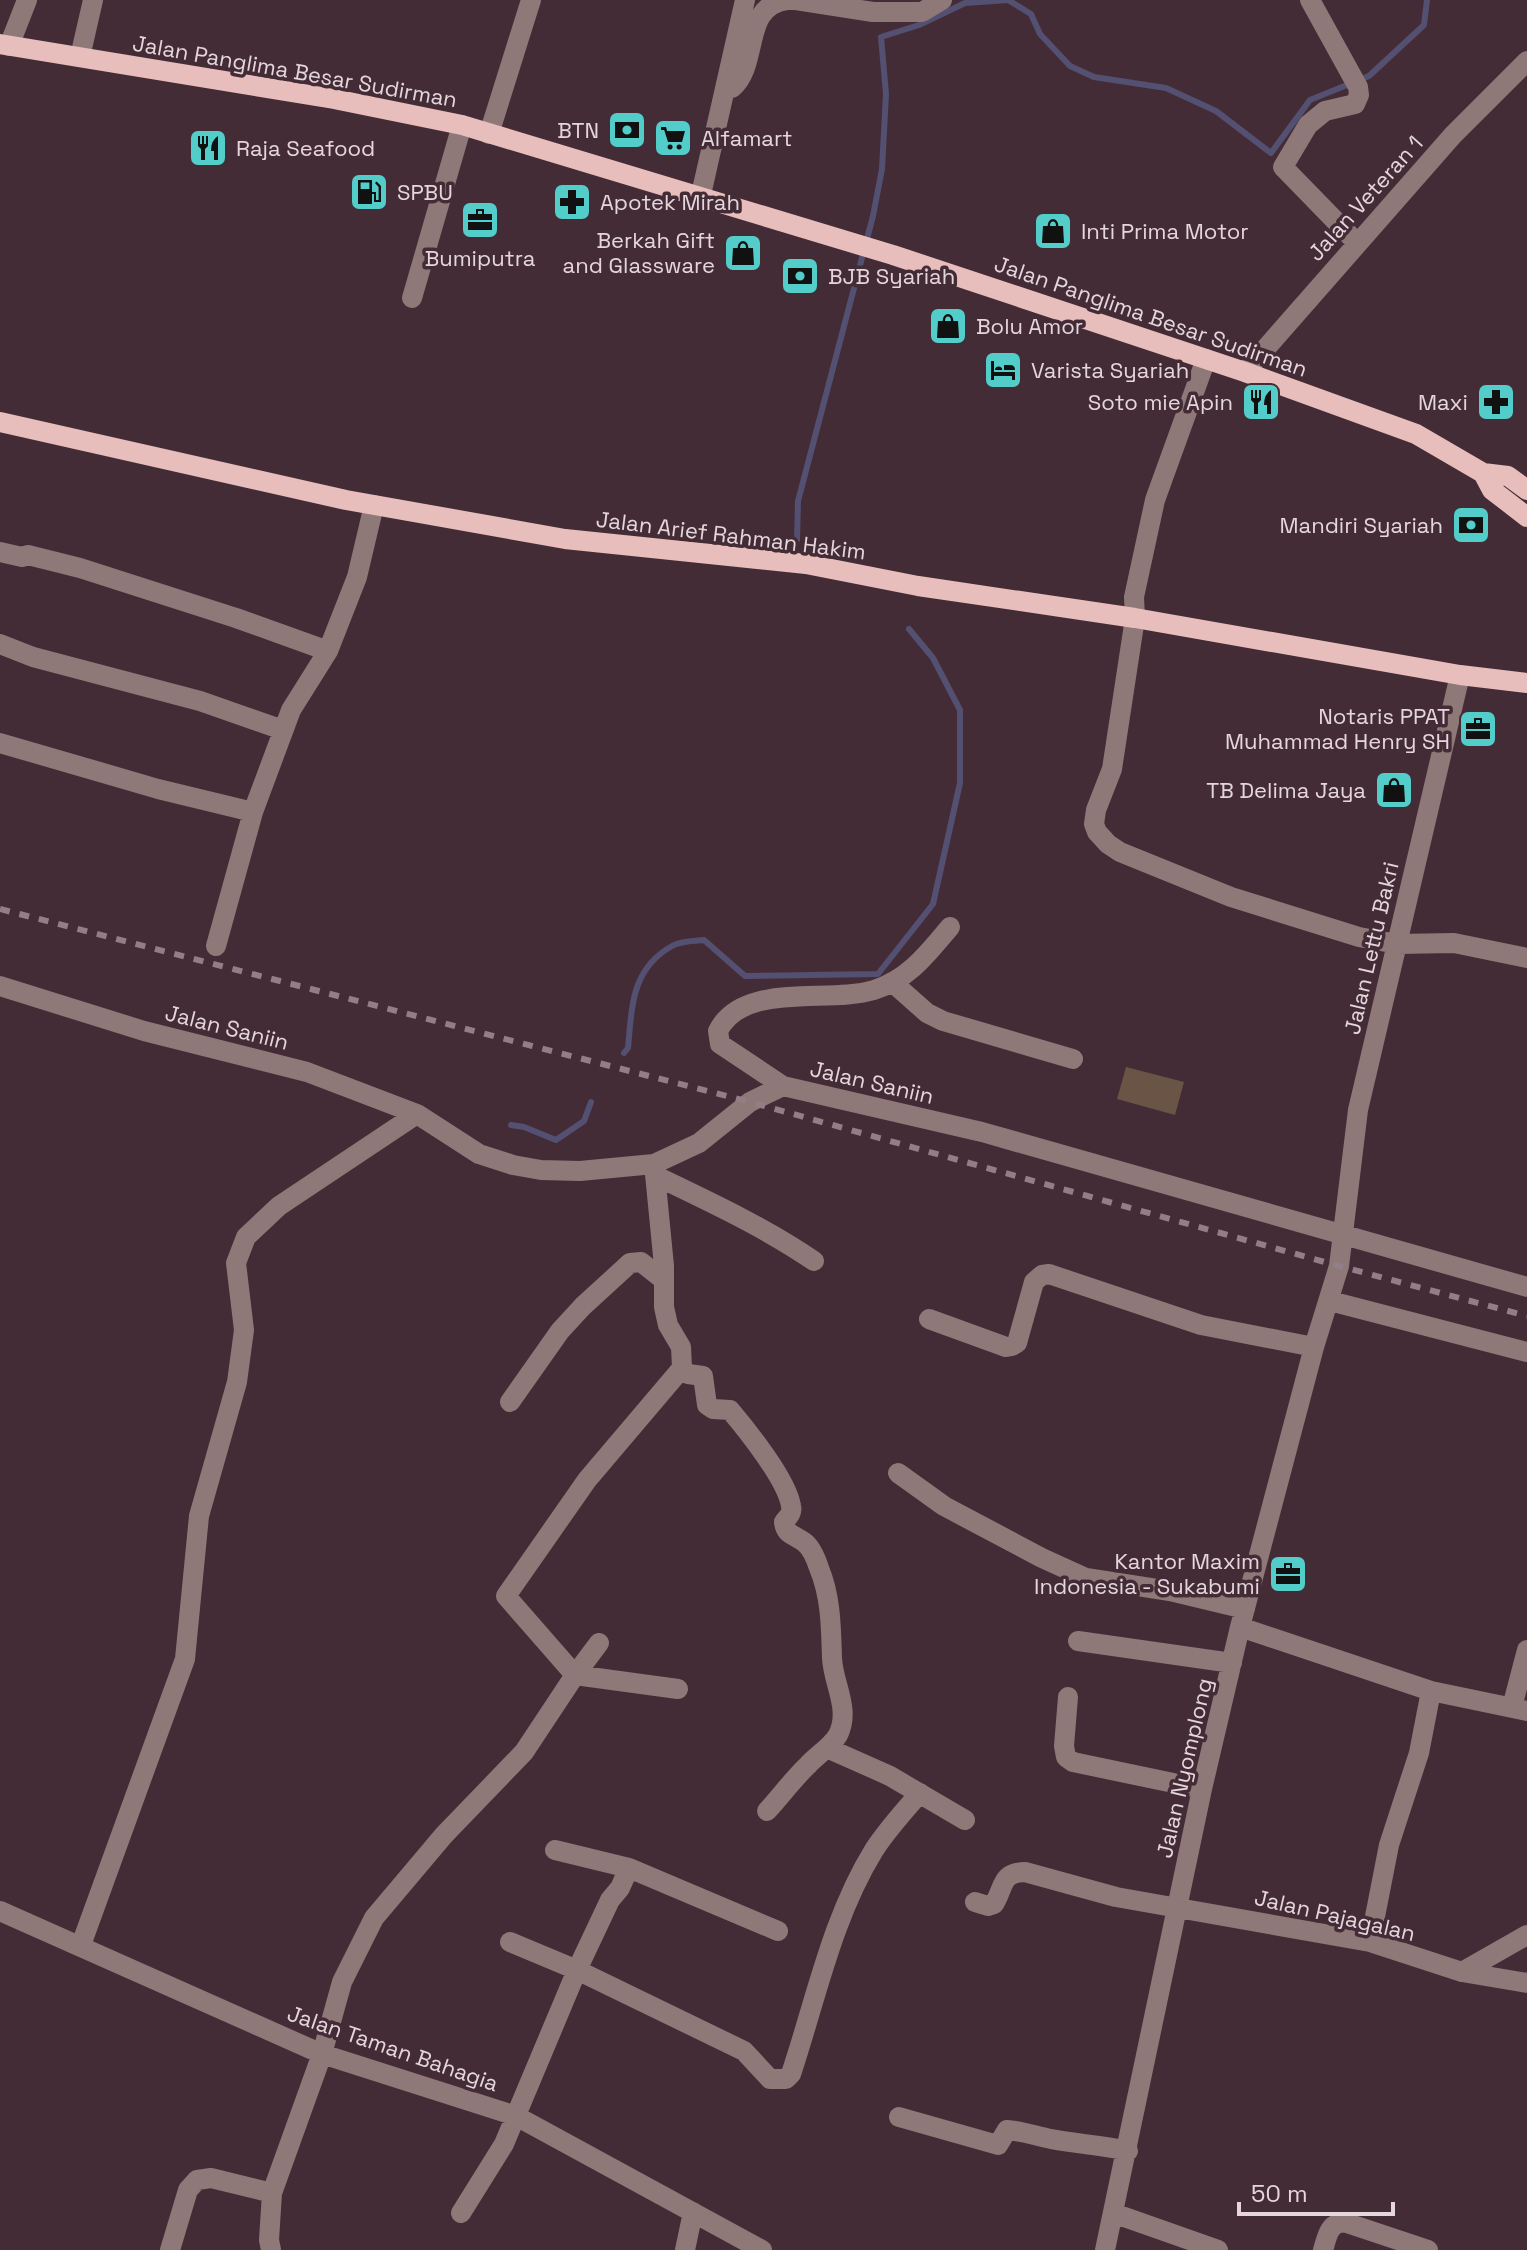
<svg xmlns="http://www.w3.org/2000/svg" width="1527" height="2250" font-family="'Space Grotesk',sans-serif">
	<rect width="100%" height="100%" fill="#442c37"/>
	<path fill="#6a5445" d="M 1126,1067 L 1184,1082 L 1175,1115 L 1117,1099 Z"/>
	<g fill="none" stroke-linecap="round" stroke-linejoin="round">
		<path stroke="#535072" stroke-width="6" d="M 797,540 L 798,501 L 873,216 L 882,169 L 886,94 L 881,37 L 919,25 L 965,3 L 1008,0 L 1031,14 L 1040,34 L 1070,66 L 1094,77 L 1166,88 L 1216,111 L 1271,153 L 1310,100 L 1369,76 L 1424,25 L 1427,0
			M 624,1053 L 628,1048 C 632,1007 631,969 672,946 C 680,941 694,941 704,940 L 745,976 L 878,974 L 933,904 L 960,783 L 960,710 L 933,658 L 909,629
			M 511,1125 L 524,1127 L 556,1140 L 584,1121 L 591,1102"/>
		<path stroke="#8e7978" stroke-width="20" d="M 796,0 L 873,12 L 922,12 L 942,0
			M 1310,0 L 1358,87 L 1359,95 L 1355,104 L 1325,111 L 1308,125 L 1283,167 L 1357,243
			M 9,46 L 27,0
			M 80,57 L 93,0
			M 732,88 C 760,64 741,6 787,0
			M 489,134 L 531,0
			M 700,199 L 745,0
			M 412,298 L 462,125
			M 1206,359 L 1155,500 L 1134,597 L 1135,618 L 1112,769 L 1096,810 L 1094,824 L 1097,832 L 1108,844 L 1120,852 L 1231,897 L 1359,937 L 1397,944 L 1454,943 L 1527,958
			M 1245,372 L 1453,135 L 1527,61
			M 0,552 L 22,557 L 28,555 L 80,568 L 236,618 L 328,651
			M 0,644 L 33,657 L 200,701 L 283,730
			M 0,743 L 158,789 L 253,812
			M 216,946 L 253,812 L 291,710 L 328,651 L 357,577 L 374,505
			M 892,982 L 927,1013 L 943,1021 L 1073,1059
			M 0,986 L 144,1031 L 307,1072 L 417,1114 L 479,1154 L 513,1165 L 541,1170 L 580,1171 L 654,1164 L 699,1143 L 750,1102 L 783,1086 L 982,1132 L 1527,1287
			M 783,1086 L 720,1044 L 718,1031 C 743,981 828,1004 874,990 C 909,979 928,953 950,927
			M 654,1164 L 664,1266 L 664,1307 L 668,1325 L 681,1347 L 682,1368 L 688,1374 L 703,1376 L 707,1405 L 713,1409 L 730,1410 C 747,1430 787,1480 791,1506 C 793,1513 788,1517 784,1522 C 785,1535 795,1535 804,1542 C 811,1547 816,1559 819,1568 C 831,1597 831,1627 832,1658 C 833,1684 851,1709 838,1735 C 831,1747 817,1755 808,1765 C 793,1779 781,1796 767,1811
			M 656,1176 C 710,1202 764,1227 814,1261
			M 1330,1301 L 1527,1352
			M 929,1319 L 1006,1347 L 1012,1346 L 1017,1343 L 1034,1282 L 1042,1275 L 1049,1274 L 1201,1325 L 1314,1347
			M 510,1402 L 560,1331 L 583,1306 L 630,1263 L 641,1262 L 664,1280
			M 898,1473 L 944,1506 L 1042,1558 L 1086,1578 L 1170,1591 L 1245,1609
			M 1240,1627 L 1431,1691 L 1527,1711
			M 1078,1641 L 1232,1663
			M 678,1689 L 575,1675 L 506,1596 L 587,1480 L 682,1368
			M 1068,1697 L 1064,1746 L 1066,1757 L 1073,1762 L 1202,1789
			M 1512,1707 L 1527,1650
			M 827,1748 L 890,1776 L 965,1820
			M 555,1850 L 629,1868
			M 975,1902 L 988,1906 L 994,1904 C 1005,1886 1000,1873 1025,1872 L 1116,1897 L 1370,1942 L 1462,1972 L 1527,1983
			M 0,1911 L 322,2054 L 516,2116 L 762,2250
			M 510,1942 L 577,1970 L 744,2051 L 770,2079 L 786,2079 L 791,2074 C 816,1999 832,1918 874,1850 C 887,1830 904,1811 920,1793
			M 1370,1942 L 1389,1845 L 1419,1753 L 1431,1691
			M 81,1945 L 185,1659 L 199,1516 L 237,1382 L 244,1330 L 236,1263 L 246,1237 L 279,1206 L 417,1114
			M 1462,1972 L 1527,1935
			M 899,2117 L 998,2145 L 1007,2130 C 1022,2131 1036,2136 1051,2139 C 1077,2144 1102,2145 1128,2151
			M 461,2213 L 504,2144 L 577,1970 L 610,1900 L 620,1888 L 629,1868 L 778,1931
			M 1113,2213 L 1218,2250
			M 170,2250 L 188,2190 L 197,2180 L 211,2178 L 272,2193 L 322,2054 L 342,1982 L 374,1918 L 444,1835 L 524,1752 L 575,1675 L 599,1643
			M 271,2250 L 269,2240 L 272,2193
			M 685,2250 L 693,2212
			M 1105,2250 L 1202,1789 L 1240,1627 L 1314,1347 L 1339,1266 L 1358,1110 L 1460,675
			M 1323,2250 C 1327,2238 1328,2223 1344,2222 L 1428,2250"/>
		<path stroke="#e7bebb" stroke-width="20" d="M 0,44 L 334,99 L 462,125 L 893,255 L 1245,372 L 1416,434 L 1483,473 L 1508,476 L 1527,490
			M 0,422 L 346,500 L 565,539 L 806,564 L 918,586 L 1135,618 L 1460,675 L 1527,683
			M 1483,473 L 1492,490 L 1527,517"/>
		<path stroke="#927e87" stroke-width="6" stroke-dasharray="10 10" stroke-linecap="butt" d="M 0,909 L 750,1102 L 1339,1266 L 1527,1316"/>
	</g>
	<defs>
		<symbol id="bank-square" viewBox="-11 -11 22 22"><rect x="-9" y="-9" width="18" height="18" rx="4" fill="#53cdca" stroke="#442c37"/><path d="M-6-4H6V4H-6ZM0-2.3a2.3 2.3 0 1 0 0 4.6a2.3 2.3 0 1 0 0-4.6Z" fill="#111"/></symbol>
		<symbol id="supermarket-square" viewBox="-11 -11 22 22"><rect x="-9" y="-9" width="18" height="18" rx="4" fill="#53cdca" stroke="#442c37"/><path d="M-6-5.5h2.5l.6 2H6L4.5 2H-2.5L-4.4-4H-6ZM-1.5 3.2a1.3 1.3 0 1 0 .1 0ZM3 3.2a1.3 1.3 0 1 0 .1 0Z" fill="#111"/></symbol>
		<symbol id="restaurant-square" viewBox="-11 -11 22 22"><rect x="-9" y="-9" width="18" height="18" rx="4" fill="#53cdca" stroke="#442c37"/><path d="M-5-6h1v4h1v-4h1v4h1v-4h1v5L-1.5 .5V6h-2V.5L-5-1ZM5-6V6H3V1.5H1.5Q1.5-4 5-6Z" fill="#111"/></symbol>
		<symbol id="fuel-square" viewBox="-11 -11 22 22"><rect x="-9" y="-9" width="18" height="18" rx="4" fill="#53cdca" stroke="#442c37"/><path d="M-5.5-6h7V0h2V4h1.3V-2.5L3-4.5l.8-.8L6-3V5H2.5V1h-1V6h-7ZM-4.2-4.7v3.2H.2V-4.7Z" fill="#111"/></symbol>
		<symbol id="pharmacy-square" viewBox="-11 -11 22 22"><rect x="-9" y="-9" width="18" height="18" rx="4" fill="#53cdca" stroke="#442c37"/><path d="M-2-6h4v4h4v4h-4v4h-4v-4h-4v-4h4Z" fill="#111"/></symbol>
		<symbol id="office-square" viewBox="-11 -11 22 22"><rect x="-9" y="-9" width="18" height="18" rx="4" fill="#53cdca" stroke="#442c37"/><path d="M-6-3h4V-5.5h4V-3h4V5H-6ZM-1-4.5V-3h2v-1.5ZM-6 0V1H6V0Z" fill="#111"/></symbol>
		<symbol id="shop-square" viewBox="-11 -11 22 22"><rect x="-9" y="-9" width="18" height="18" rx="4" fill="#53cdca" stroke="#442c37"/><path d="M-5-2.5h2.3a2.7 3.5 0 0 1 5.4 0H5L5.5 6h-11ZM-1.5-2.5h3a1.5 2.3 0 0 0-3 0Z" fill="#111"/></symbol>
		<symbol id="hotel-square" viewBox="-11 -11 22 22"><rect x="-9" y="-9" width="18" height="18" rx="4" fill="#53cdca" stroke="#442c37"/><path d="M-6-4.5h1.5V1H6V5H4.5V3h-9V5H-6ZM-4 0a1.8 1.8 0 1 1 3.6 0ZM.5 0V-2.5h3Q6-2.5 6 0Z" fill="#111"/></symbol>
	</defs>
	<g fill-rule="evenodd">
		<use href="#bank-square" x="605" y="108" width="44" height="44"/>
		<use href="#supermarket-square" x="651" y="116" width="44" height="44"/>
		<use href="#restaurant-square" x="186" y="126" width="44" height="44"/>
		<use href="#fuel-square" x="347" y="170" width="44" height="44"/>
		<use href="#pharmacy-square" x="550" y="180" width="44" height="44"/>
		<use href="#office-square" x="458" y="198" width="44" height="44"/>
		<use href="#shop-square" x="1031" y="209" width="44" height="44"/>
		<use href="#shop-square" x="721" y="231" width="44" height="44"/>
		<use href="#bank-square" x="778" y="254" width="44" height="44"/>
		<use href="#shop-square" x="926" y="304" width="44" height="44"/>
		<use href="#hotel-square" x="981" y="348" width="44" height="44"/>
		<use href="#restaurant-square" x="1239" y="380" width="44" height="44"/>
		<use href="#pharmacy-square" x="1474" y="380" width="44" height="44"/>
		<use href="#bank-square" x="1449" y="503" width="44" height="44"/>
		<use href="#office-square" x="1456" y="707" width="44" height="44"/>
		<use href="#shop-square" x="1372" y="768" width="44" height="44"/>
		<use href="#office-square" x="1266" y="1552" width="44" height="44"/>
	</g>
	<g text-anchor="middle" stroke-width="7" stroke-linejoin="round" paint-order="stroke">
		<g font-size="22" fill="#e5d6dc" stroke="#442c37">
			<text transform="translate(295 71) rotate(10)" y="8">Jalan Panglima Besar Sudirman</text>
			<text transform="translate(1365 198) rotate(-48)" y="8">Jalan Veteran 1</text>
			<text transform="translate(1151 316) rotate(19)" y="8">Jalan Panglima Besar Sudirman</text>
			<text transform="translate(731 535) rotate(7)" y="8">Jalan Arief Rahman Hakim</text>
			<text transform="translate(1371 948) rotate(-77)" y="8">Jalan Lettu Bakri</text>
			<text transform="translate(227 1027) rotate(14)" y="8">Jalan Saniin</text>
			<text transform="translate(872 1082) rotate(13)" y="8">Jalan Saniin</text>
			<text transform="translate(1184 1768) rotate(-77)" y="8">Jalan Nyomplong</text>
			<text transform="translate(1335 1915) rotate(13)" y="8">Jalan Pajagalan</text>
			<text transform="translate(393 2048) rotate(19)" y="8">Jalan Taman Bahagia</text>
		</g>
		<g font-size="22" fill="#e5d6dc" stroke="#442c37" text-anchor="end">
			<text x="599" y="138">BTN</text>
			<text x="701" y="146" text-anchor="start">Alfamart</text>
			<text x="236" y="156" text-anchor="start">Raja Seafood</text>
			<text x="397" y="200" text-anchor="start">SPBU</text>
			<text x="600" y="210" text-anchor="start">Apotek Mirah</text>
			<text x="1081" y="239" text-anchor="start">Inti Prima Motor</text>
			<text x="715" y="248">Berkah Gift<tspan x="715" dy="25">and Glassware</tspan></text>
			<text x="480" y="266" text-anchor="middle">Bumiputra</text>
			<text x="828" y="284" text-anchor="start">BJB Syariah</text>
			<text x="976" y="334" text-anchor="start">Bolu Amor</text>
			<text x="1031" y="378" text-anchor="start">Varista Syariah</text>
			<text x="1233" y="410">Soto mie Apin</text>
			<text x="1468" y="410">Maxi</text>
			<text x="1443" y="533">Mandiri Syariah</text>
			<text x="1450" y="724">Notaris PPAT<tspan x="1450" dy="25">Muhammad Henry SH</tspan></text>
			<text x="1366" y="798">TB Delima Jaya</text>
			<text x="1260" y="1569">Kantor Maxim<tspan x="1260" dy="25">Indonesia - Sukabumi</tspan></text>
		</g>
	</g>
	<path d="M1239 2202v12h154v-12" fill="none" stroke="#e5d6dc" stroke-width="4"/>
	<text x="1251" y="2202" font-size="24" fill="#e5d6dc" stroke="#442c37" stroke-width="6" paint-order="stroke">50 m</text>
</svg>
